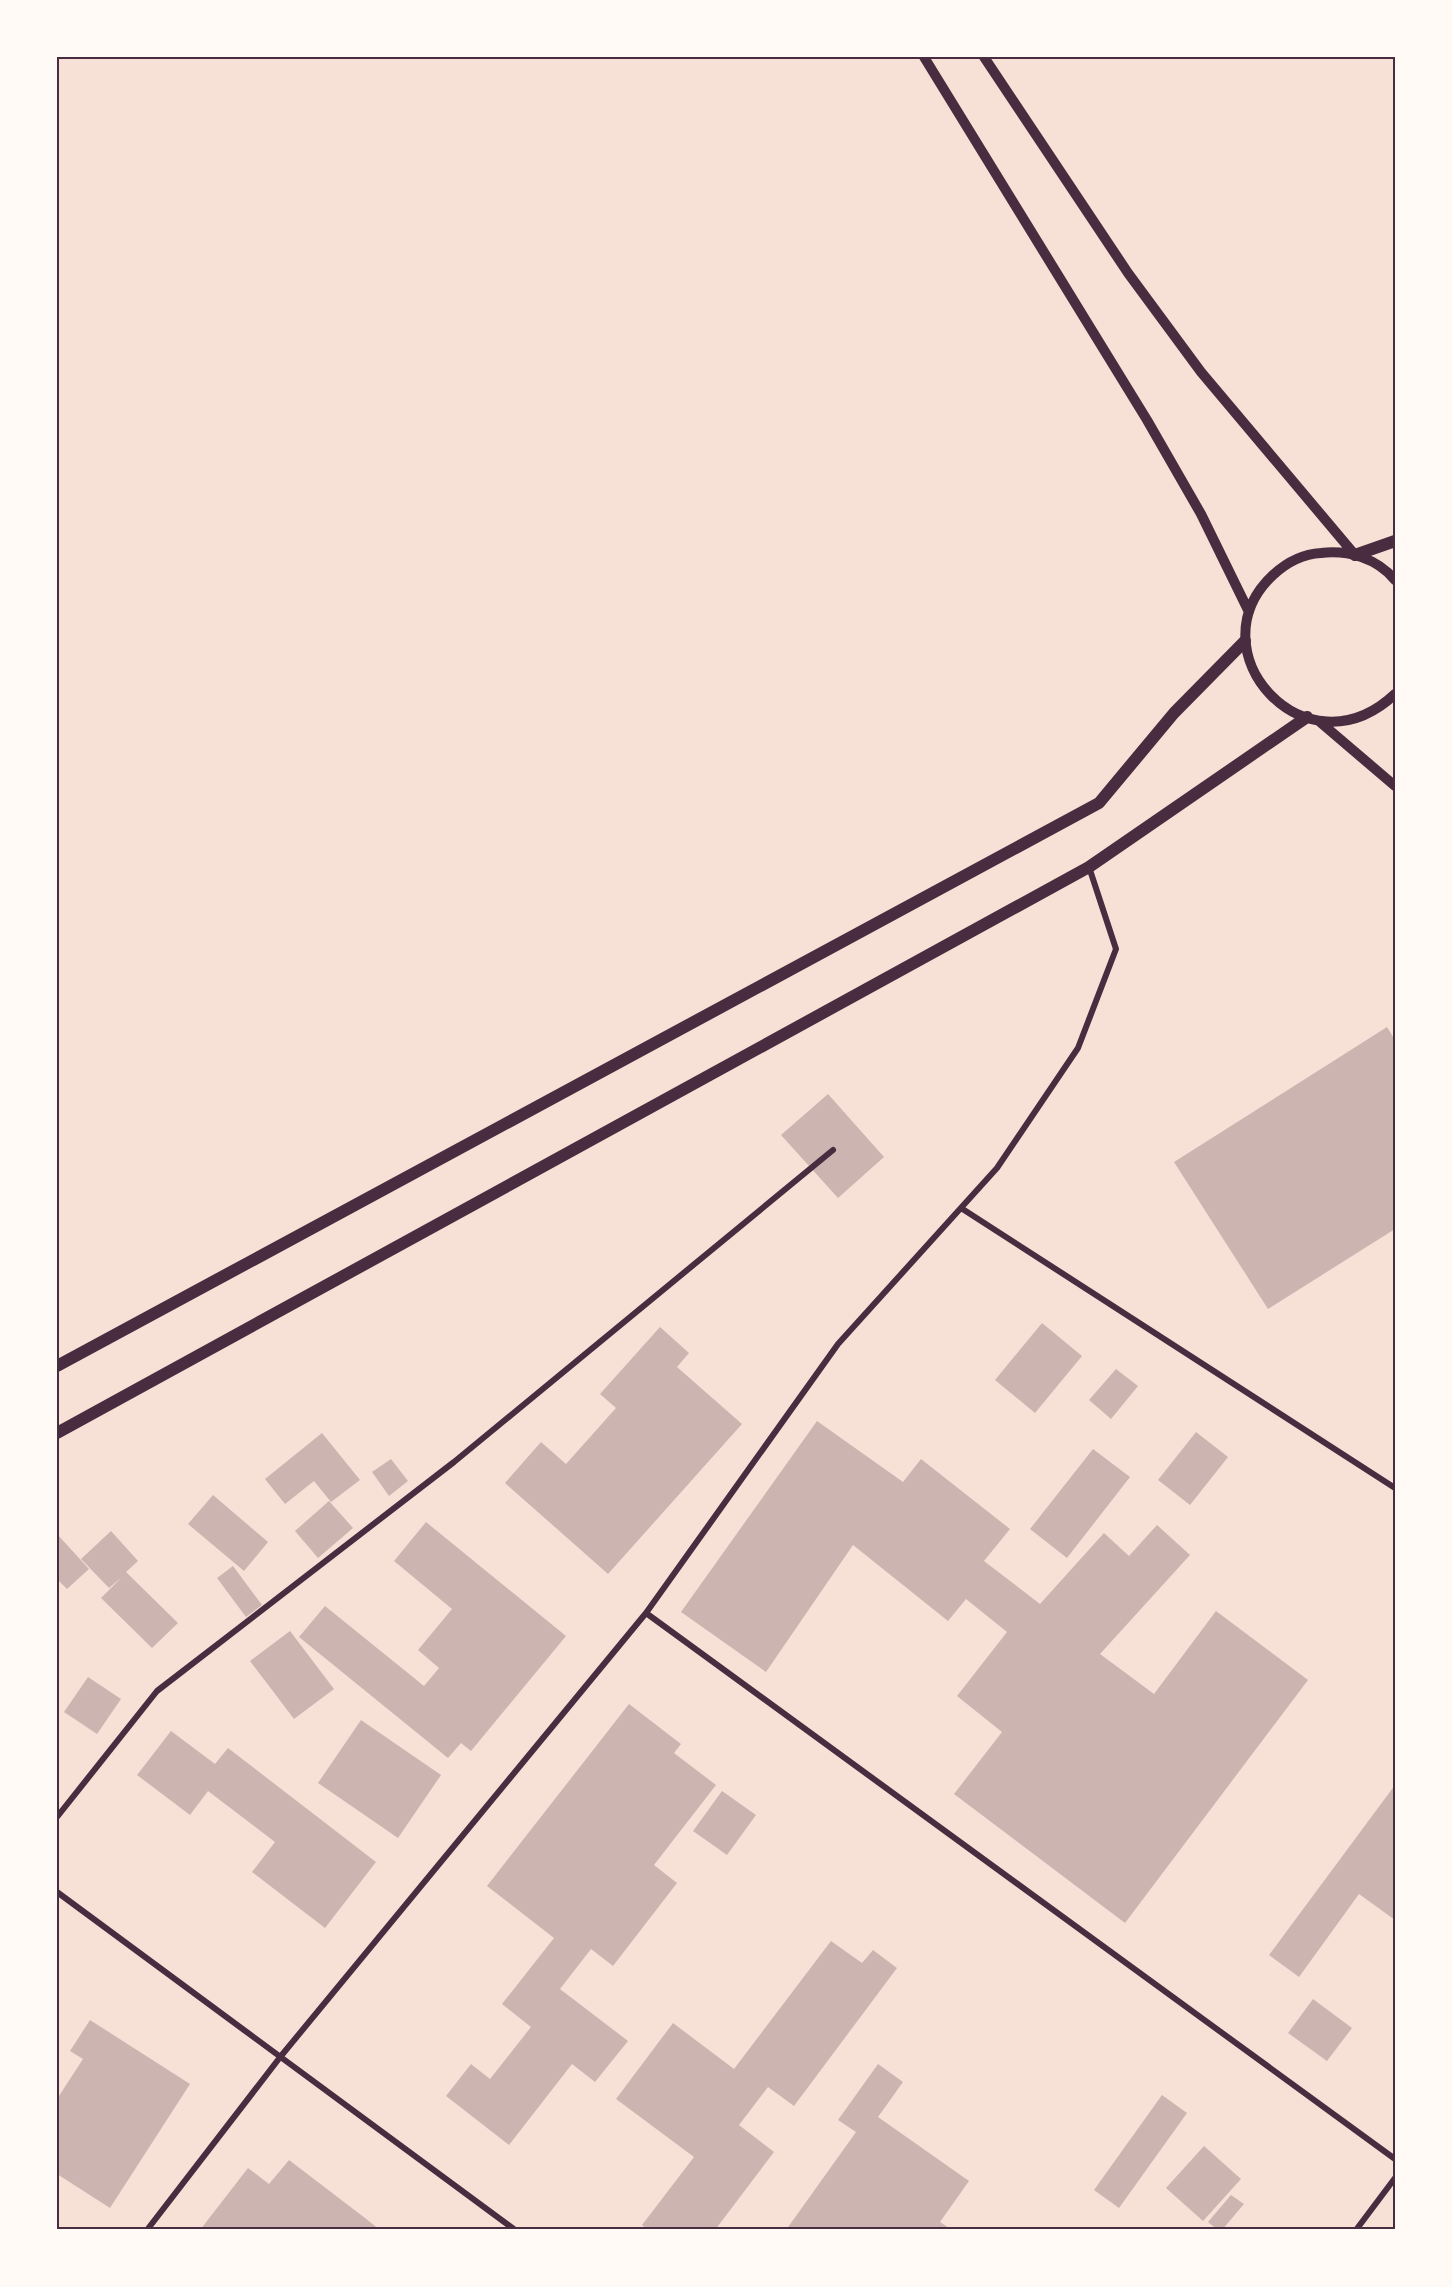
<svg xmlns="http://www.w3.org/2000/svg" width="1452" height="2287" font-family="'Source Sans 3',sans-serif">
	<rect width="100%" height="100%" fill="#f7e1d7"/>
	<path fill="#ccb4b1" d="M 1387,1027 L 1395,1040 L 1395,1229 L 1268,1309 L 1174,1162 Z
		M 828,1094 L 884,1157 L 838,1198 L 781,1135 Z
		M 1042,1323 L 1082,1356 L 1035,1413 L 995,1380 Z
		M 660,1327 L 689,1353 L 677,1367 L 742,1424 L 608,1574 L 505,1483 L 541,1442 L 566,1464 L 616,1408 L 600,1394 Z
		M 1116,1369 L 1138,1386 L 1111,1419 L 1089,1400 Z
		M 817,1421 L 903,1482 L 921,1459 L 1010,1529 L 984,1561 L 1040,1604 L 1104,1533 L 1129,1556 L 1157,1525 L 1190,1555 L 1100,1654 L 1154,1694 L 1216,1611 L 1308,1680 L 1125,1923 L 954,1794 L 1002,1732 L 957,1696 L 1007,1632 L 966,1599 L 948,1621 L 853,1545 L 766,1672 L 681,1612 Z
		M 1196,1432 L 1228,1457 L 1190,1505 L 1158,1480 Z
		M 322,1433 L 360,1480 L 331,1502 L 314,1481 L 285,1504 L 265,1479 Z
		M 1093,1449 L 1130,1477 L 1067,1558 L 1030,1529 Z
		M 391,1459 L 408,1481 L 389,1496 L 372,1472 Z
		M 213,1495 L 268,1542 L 244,1571 L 188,1524 Z
		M 329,1501 L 353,1528 L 318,1558 L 295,1531 Z
		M 426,1522 L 566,1636 L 471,1751 L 461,1743 L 448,1758 L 299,1637 L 325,1606 L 424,1686 L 439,1668 L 418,1650 L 452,1609 L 394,1561 Z
		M 111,1531 L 138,1561 L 126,1572 L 178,1623 L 152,1648 L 101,1598 L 122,1577 L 109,1588 L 81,1559 Z
		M 57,1534 L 89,1569 L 67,1589 L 57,1579 Z
		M 233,1566 L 262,1605 L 246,1617 L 217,1578 Z
		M 290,1631 L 334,1689 L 294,1719 L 250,1661 Z
		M 88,1677 L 121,1699 L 97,1734 L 64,1712 Z
		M 629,1704 L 681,1744 L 674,1753 L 716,1785 L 654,1865 L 677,1883 L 613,1966 L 591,1949 L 560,1989 L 628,2041 L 595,2082 L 572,2064 L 509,2145 L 446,2096 L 471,2064 L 490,2079 L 531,2027 L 502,2004 L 554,1938 L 487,1886 Z
		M 361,1720 L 441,1775 L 398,1838 L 318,1783 Z
		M 171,1731 L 215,1764 L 228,1748 L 376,1862 L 325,1928 L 252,1872 L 275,1842 L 208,1791 L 190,1815 L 137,1775 Z
		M 1395,1785 L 1395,1920 L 1359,1894 L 1299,1977 L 1269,1955 Z
		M 722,1791 L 756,1815 L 727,1855 L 693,1831 Z
		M 831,1941 L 862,1963 L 873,1950 L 897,1968 L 794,2106 L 768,2087 L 739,2125 L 774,2152 L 715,2230 L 648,2230 L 642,2225 L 694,2157 L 616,2099 L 673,2023 L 734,2069 Z
		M 1313,1999 L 1352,2028 L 1327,2061 L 1288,2033 Z
		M 90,2020 L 190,2084 L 110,2208 L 57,2174 L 57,2099 L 83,2059 L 70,2051 Z
		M 878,2064 L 903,2082 L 878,2117 L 969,2181 L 940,2222 L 952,2230 L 786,2230 L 856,2132 L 838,2120 Z
		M 1162,2095 L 1187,2113 L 1119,2208 L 1094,2190 Z
		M 1204,2146 L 1241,2179 L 1203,2221 L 1166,2188 Z
		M 289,2160 L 365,2218 L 380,2230 L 200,2230 L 248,2168 L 269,2184 Z
		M 1231,2195 L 1244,2204 L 1222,2230 L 1218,2230 L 1208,2222 Z"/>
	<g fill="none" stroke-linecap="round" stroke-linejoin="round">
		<path stroke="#4a2c40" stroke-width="6" d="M 961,1208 L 1395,1488
			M 646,1613 L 1395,2159
			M 57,1817 L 157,1691 L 454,1462 L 833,1150
			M 57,1892 L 515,2230
			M 147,2230 L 281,2056 L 646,1613 L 838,1344 L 997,1168 L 1078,1048 L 1116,949 L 1089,867
			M 1356,2230 L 1395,2178"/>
		<path stroke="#4a2c40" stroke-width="10" d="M 924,57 L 1147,420 L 1201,514 L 1249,612
			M 984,57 L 1128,273 L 1201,372 L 1355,555
			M 1395,580 C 1377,558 1348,550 1321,553 C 1303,554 1286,563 1273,575 C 1192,651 1306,778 1395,694
			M 1320,722 L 1395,786"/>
		<path stroke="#4a2c40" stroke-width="12" d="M 1355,555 L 1395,541
			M 57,1366 L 1099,803 L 1174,713 L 1245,641
			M 57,1433 L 1089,867 L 1307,717"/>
	</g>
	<rect width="1452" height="2287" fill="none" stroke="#fffaf5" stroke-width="117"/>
	<rect x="58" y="58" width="1336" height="2170" fill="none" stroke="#4a2c40" stroke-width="2"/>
</svg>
